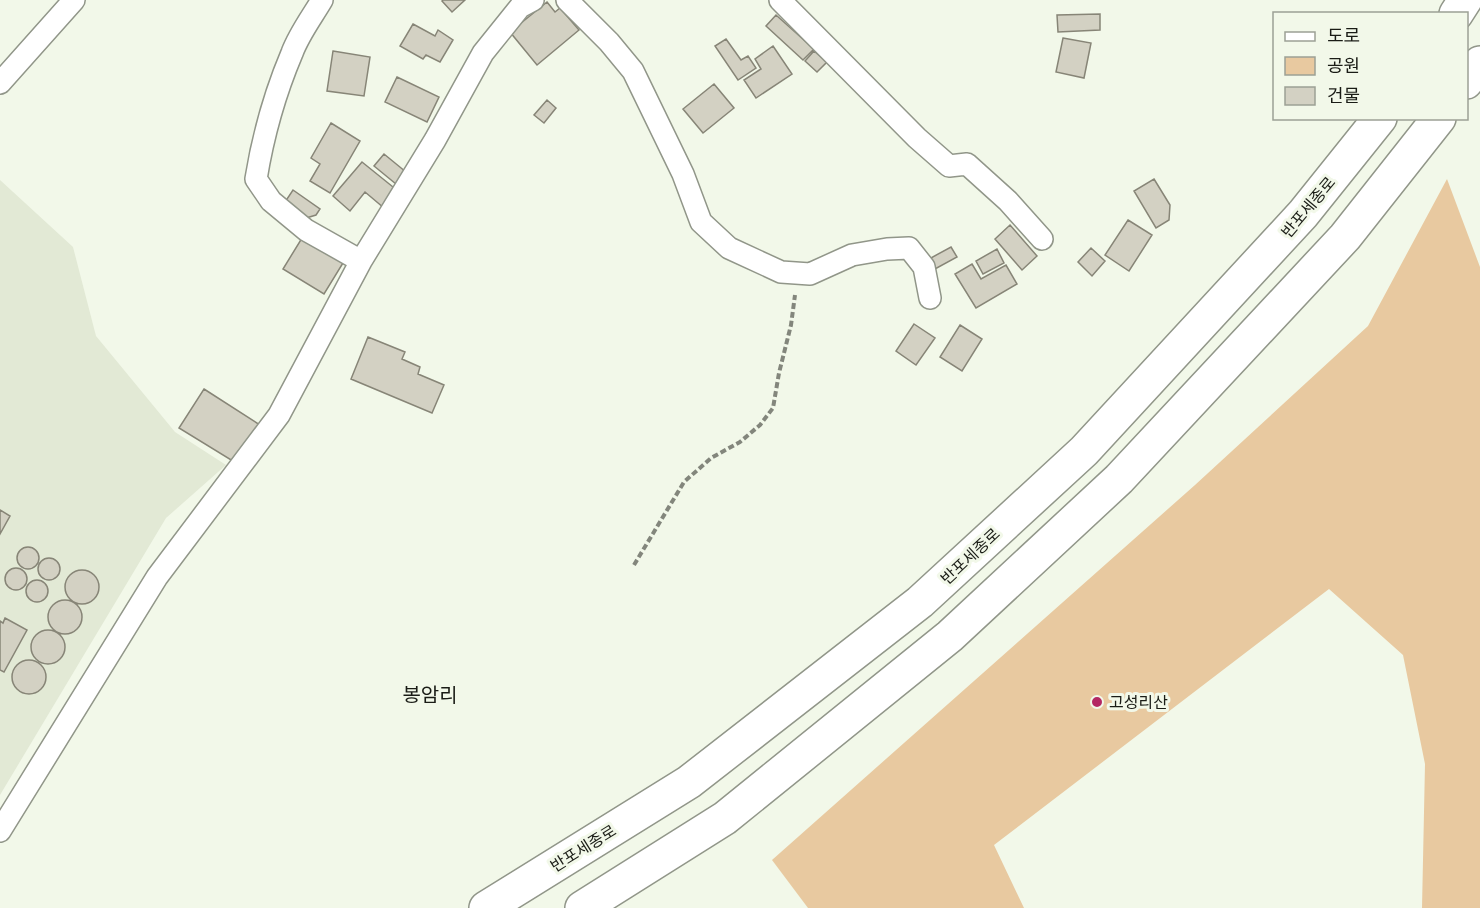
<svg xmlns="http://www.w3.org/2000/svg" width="1480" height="908" font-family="'Work Sans','Noto Sans KR',sans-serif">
	<rect width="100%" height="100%" fill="#f2f8e9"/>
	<path fill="#e2e9d5" d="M 0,180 L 73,247 L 96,336 L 175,432 L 226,465 L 166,518 L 0,795 Z"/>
	<path fill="#e8c9a0" d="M 1447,179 L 1480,267 L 1480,908 L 1422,908 L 1425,764 L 1403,655 L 1329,589 L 994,845 L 1024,908 L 808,908 L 772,860 L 1195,485 L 1368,326 Z"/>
	<path fill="#d3d1c3" stroke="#878577" stroke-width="1.5" d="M 443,0 L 465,0 L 452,12 L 442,1 Z
		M 547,2 L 555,12 L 560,8 L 579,30 L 537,65 L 510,32 Z
		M 1100,14 L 1100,30 L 1058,32 L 1057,15 Z
		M 776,15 L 814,49 L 803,60 L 766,26 Z
		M 413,24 L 435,36 L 438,30 L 453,40 L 440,62 L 426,55 L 423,59 L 400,46 Z
		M 1063,38 L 1091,43 L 1084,78 L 1056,72 Z
		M 726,39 L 741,60 L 748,56 L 756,68 L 738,80 L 715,46 Z
		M 773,46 L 792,74 L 756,98 L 744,80 L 761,69 L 755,59 Z
		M 333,51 L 370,57 L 364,96 L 327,91 Z
		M 814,51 L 827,62 L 817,72 L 805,61 Z
		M 397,77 L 439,97 L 427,122 L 385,102 Z
		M 714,84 L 734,108 L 703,133 L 683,109 Z
		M 547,100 L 556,108 L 544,123 L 534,115 Z
		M 331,123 L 360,141 L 330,193 L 310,181 L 320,164 L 311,158 Z
		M 384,154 L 406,172 L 396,184 L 374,166 Z
		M 362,162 L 398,191 L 384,208 L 365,192 L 350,211 L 333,196 Z
		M 1154,179 L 1170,205 L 1169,220 L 1156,228 L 1134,191 Z
		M 293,190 L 320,209 L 316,215 L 303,219 L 283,205 Z
		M 1128,220 L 1152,235 L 1129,271 L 1105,255 Z
		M 1010,225 L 1037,256 L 1022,270 L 995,239 Z
		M 302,238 L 343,263 L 324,294 L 283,269 Z
		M 951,247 L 957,257 L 935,269 L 929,259 Z
		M 1091,248 L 1105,261 L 1092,276 L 1078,262 Z
		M 997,249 L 1004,263 L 983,274 L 976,261 Z
		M 972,264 L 981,279 L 1006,265 L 1017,284 L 976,308 L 955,274 Z
		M 914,324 L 935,338 L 916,365 L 896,351 Z
		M 960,325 L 982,339 L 962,371 L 940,357 Z
		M 368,337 L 405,352 L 402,359 L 420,367 L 418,374 L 444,385 L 432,413 L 351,379 Z
		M 204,389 L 260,425 L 236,463 L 179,428 Z
		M 0,510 L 10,516 L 0,534 Z
		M17 558a11 11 0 1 1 22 0a11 11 0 1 1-22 0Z
		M38 569a11 11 0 1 1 22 0a11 11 0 1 1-22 0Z
		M5 579a11 11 0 1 1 22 0a11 11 0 1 1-22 0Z
		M65 587a17 17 0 1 1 34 0a17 17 0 1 1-34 0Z
		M26 591a11 11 0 1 1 22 0a11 11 0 1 1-22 0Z
		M48 617a17 17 0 1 1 34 0a17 17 0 1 1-34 0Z
		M 5,618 L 27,630 L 4,672 L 0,670 L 0,621 L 3,623 Z
		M31 647a17 17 0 1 1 34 0a17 17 0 1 1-34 0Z
		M12 677a17 17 0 1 1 34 0a17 17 0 1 1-34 0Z"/>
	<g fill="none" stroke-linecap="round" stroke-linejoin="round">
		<defs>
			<path id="street" d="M 322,0 C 312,17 299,34 292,53 C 275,93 263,136 256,179 L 271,201 L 306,230 L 361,261
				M 567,0 L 609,42 L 633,71 L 683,174 L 701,222 L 729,248 L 781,272 L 810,274 L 852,255 L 887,249 L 909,248 L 924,267 L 930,298
				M 780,0 L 917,138 L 949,166 L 967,164 L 1008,201 L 1042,239
				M 0,83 L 74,0
				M 0,831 L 157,577 L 279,415 L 361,261 L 435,140 L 483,53 L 520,7 L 533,0"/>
			<path id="highway" d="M 1456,14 L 1465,0
				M 1466,82 L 1480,63
				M 486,908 L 689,782 L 920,602 L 1084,451 L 1303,214 L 1380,118
				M 582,908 L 725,818 L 950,636 L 1119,479 L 1345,237 L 1439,118"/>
		</defs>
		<use href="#street" stroke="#919689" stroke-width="24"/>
		<use href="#highway" stroke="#919689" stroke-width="36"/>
		<path stroke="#83867c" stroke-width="4" stroke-dasharray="6 3" stroke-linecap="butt" d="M 634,565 L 684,482 L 711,458 L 740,442 L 760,425 L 773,408 L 779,373 L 791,325 L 795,295"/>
		<use href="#street" stroke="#fff" stroke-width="21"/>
		<use href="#highway" stroke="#fff" stroke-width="33"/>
	</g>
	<circle fill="#b32763" stroke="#f2f8e9" stroke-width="2" cx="1097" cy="702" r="6"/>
	<g text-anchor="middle" stroke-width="6" stroke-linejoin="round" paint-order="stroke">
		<g font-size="16" fill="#1a1c16" stroke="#f2f8e9">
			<text transform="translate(1308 207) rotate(-50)" y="6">반포세종로</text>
			<text transform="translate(970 556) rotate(-43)" y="6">반포세종로</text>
			<text transform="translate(583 848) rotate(-32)" y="6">반포세종로</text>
		</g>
		<g font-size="16" fill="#1a1c16" stroke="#f2f8e9" text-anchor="start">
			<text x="1109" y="708">고성리산</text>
		</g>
		<g font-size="20" fill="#1a1c16" stroke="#f2f8e9">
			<text x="430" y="702">봉암리</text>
		</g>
	</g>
	<rect x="1273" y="12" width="195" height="108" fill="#f2f8e9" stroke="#9ca095" stroke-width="1.5"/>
	<rect x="1285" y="32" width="30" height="9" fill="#ffffff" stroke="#9ca095" stroke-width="1.5"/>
	<text x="1327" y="42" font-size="18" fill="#1a1c16">도로</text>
	<rect x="1285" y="57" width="30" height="18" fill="#e8c9a0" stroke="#9ca095" stroke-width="1.5"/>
	<text x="1327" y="72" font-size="18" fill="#1a1c16">공원</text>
	<rect x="1285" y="87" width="30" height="18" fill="#d3d1c3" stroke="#9ca095" stroke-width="1.5"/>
	<text x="1327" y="102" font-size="18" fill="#1a1c16">건물</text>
</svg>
